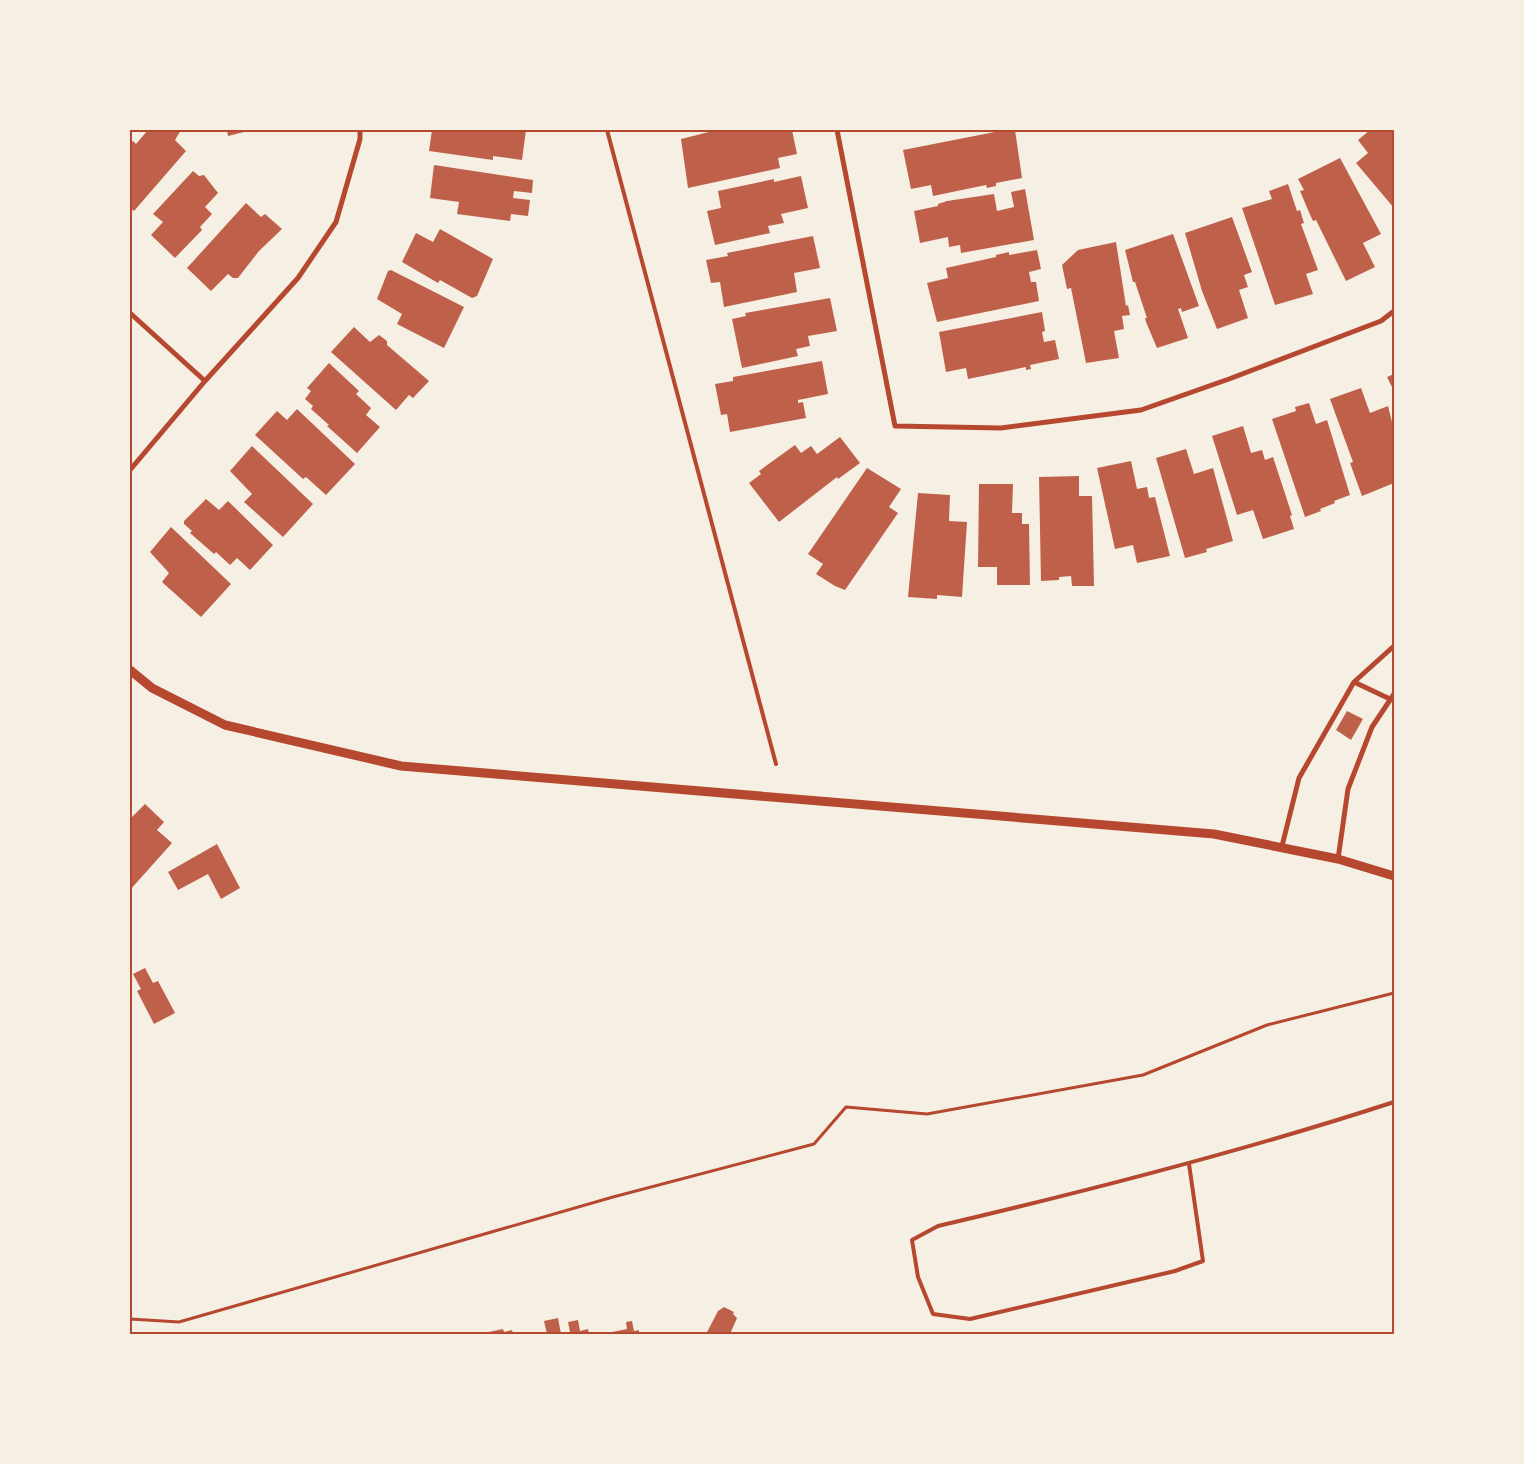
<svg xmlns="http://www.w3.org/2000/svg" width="1524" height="1464" font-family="Montserrat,sans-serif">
	<rect width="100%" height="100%" fill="#f6efe4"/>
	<path fill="#bf614a" d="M 148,130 L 181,130 L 175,140 L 186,151 L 134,211 L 130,208 L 130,144 L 133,141 L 136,144 Z
		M 227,130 L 248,130 L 248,131 L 228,136 Z
		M 432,130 L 526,130 L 522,160 L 493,156 L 493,160 L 429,151 Z
		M 717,130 L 792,130 L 797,154 L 778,158 L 780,168 L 688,188 L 681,139 Z
		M 1005,130 L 1015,130 L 1022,178 L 996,183 L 996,186 L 987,188 L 986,185 L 933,196 L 931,185 L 911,189 L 903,150 Z
		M 1370,130 L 1394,130 L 1394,208 L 1356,163 L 1368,153 L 1358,140 Z
		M 1340,158 L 1381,234 L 1363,243 L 1375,267 L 1346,281 L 1316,220 L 1313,221 L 1308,210 L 1300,191 L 1304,190 L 1298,179 Z
		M 434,165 L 533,180 L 532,193 L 514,191 L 513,198 L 530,200 L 528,216 L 511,214 L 510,221 L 457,214 L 459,202 L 430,198 Z
		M 193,171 L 199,176 L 204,175 L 218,193 L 205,207 L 212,214 L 200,227 L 202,230 L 175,258 L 151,235 L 163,222 L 153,214 Z
		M 801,176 L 808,208 L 781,214 L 784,223 L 768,226 L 770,233 L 715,245 L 707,211 L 721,208 L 718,191 L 774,179 L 774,182 Z
		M 1288,184 L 1297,211 L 1300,210 L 1304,223 L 1301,224 L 1318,270 L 1306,274 L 1313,294 L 1275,305 L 1242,208 L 1272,199 L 1269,191 Z
		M 1025,189 L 1034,240 L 961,253 L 960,245 L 949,247 L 948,237 L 920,243 L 914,211 L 938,206 L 938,204 L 947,201 L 994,194 L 997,211 L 1014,207 L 1011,192 Z
		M 246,203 L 261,217 L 265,214 L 282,229 L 259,251 L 238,278 L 233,278 L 228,274 L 211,291 L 187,268 Z
		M 1232,217 L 1252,272 L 1244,275 L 1248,287 L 1239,290 L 1248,318 L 1217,329 L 1202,291 L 1185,233 Z
		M 440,229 L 493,259 L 477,296 L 472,298 L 440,280 L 438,283 L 402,262 L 416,233 L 433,242 Z
		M 1173,234 L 1199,306 L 1182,312 L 1181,308 L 1178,309 L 1188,338 L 1157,348 L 1146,322 L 1145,318 L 1147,318 L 1135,282 L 1133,282 L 1125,250 Z
		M 813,236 L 820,268 L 794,273 L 797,292 L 724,307 L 720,282 L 711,283 L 706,260 L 728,256 L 727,253 Z
		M 1116,242 L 1126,306 L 1128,305 L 1130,315 L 1122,316 L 1124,329 L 1114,331 L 1119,358 L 1086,363 L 1071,288 L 1067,289 L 1062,265 L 1078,250 Z
		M 1037,250 L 1041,269 L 1029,272 L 1031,282 L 1036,282 L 1039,301 L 937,322 L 927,283 L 948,278 L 946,268 L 996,257 L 996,255 L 1009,252 L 1009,255 Z
		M 391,270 L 464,307 L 444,348 L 397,324 L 402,314 L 377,299 L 388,271 Z
		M 830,298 L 837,331 L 808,336 L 810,346 L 796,349 L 798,356 L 742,368 L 732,319 L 746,316 L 745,313 Z
		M 1042,312 L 1045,331 L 1042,332 L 1044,342 L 1055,340 L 1059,359 L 1030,365 L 1031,369 L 1026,370 L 1026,367 L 968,379 L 966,368 L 946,372 L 939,332 Z
		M 354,327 L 370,342 L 379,335 L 387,341 L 387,345 L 429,381 L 413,398 L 409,395 L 396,410 L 331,352 Z
		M 822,361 L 828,394 L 798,400 L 798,403 L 803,402 L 806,418 L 730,432 L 727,414 L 721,415 L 715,384 L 733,381 L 733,377 Z
		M 329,363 L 359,391 L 356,394 L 371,408 L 366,415 L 380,427 L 357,453 L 327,426 L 329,425 L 311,409 L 313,406 L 305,399 L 311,391 L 307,388 Z
		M 1394,374 L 1394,391 L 1387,377 Z
		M 1361,388 L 1370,413 L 1388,406 L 1394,430 L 1394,483 L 1362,496 L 1350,463 L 1353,462 L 1330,399 Z
		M 1309,403 L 1316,424 L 1327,420 L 1350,495 L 1334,501 L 1335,503 L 1320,509 L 1321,511 L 1305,517 L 1272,419 L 1296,411 L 1295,407 Z
		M 297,409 L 355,464 L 326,495 L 306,477 L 303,479 L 255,435 L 277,411 L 287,420 Z
		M 1243,426 L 1251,453 L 1262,450 L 1265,460 L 1273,457 L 1292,515 L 1290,516 L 1294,529 L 1263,539 L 1253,510 L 1237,515 L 1212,436 Z
		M 840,437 L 860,463 L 838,479 L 837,477 L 779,522 L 749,483 L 761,474 L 759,471 L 795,445 L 801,453 L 811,446 L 817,454 Z
		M 252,446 L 313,504 L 283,537 L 244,502 L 252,494 L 230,471 Z
		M 1186,449 L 1194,474 L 1213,468 L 1233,541 L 1206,549 L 1207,552 L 1185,558 L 1156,458 Z
		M 1131,461 L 1137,489 L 1147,487 L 1149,498 L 1155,497 L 1170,556 L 1137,563 L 1133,545 L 1115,549 L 1097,468 Z
		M 867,468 L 901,489 L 889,507 L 898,513 L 845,590 L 835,586 L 816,574 L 823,564 L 808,554 Z
		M 1079,476 L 1079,496 L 1092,496 L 1094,586 L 1072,586 L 1071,576 L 1059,577 L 1059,580 L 1041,581 L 1039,477 Z
		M 979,484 L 1013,484 L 1012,513 L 1022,513 L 1022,524 L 1029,524 L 1030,585 L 997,585 L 997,567 L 978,567 Z
		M 918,493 L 950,495 L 949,521 L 967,522 L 962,597 L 937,595 L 937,599 L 908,597 Z
		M 206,499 L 219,510 L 228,501 L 273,545 L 250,570 L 237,558 L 230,565 L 216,552 L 214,554 L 190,533 L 192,531 L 184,524 L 184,521 Z
		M 171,527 L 231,584 L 201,617 L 162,582 L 169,573 L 150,552 Z
		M 1347,711 L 1363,719 L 1351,740 L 1336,730 Z
		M 145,804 L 164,822 L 157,830 L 172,843 L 130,890 L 130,819 Z
		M 217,844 L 240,888 L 221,899 L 208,874 L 178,890 L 168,872 Z
		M 145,968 L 153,983 L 158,981 L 175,1013 L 154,1024 L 137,991 L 141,989 L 133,974 Z
		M 724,1307 L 734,1312 L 733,1314 L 737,1318 L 730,1334 L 706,1334 L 718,1311 Z
		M 558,1318 L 561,1334 L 547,1334 L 544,1321 Z
		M 578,1320 L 580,1331 L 588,1329 L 589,1334 L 563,1334 L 570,1332 L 568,1322 Z
		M 632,1321 L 634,1331 L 639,1330 L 639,1334 L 613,1334 L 612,1332 L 627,1329 L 626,1322 Z
		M 503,1329 L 504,1332 L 512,1330 L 513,1334 L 479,1334 Z"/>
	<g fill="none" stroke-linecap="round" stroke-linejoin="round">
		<path stroke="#b5482f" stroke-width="3" d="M 130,1319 L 179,1322 L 613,1197 L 814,1144 L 846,1107 L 927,1114 L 1143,1075 L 1267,1025 L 1394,993"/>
		<path stroke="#b5482f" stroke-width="4" d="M 607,130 L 776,764
			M 1189,1164 L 1203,1261 L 1175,1271 L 970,1319 L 933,1314 L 918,1277 L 912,1240 L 938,1226 C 1092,1190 1244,1151 1394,1102"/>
		<path stroke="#b5482f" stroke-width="5" d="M 837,130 L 895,426 L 1001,428 L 1141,410 L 1229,379 L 1381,321 L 1394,311
			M 130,313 L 205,381
			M 130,470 L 205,381 L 298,278 L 336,222 L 360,139 L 360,130
			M 1354,682 L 1390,699
			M 1282,846 L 1299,778 L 1354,682 L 1394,646
			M 1338,859 L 1348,789 L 1372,727 L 1394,694"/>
		<path stroke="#b5482f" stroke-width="9" d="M 130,670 L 152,688 L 225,725 L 401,766 L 1214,834 L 1338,859 L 1394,876"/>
	</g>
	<rect width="1524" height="1464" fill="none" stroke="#f6efe4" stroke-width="262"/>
	<rect x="131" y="131" width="1262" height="1202" fill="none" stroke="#b5482f" stroke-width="2"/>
</svg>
